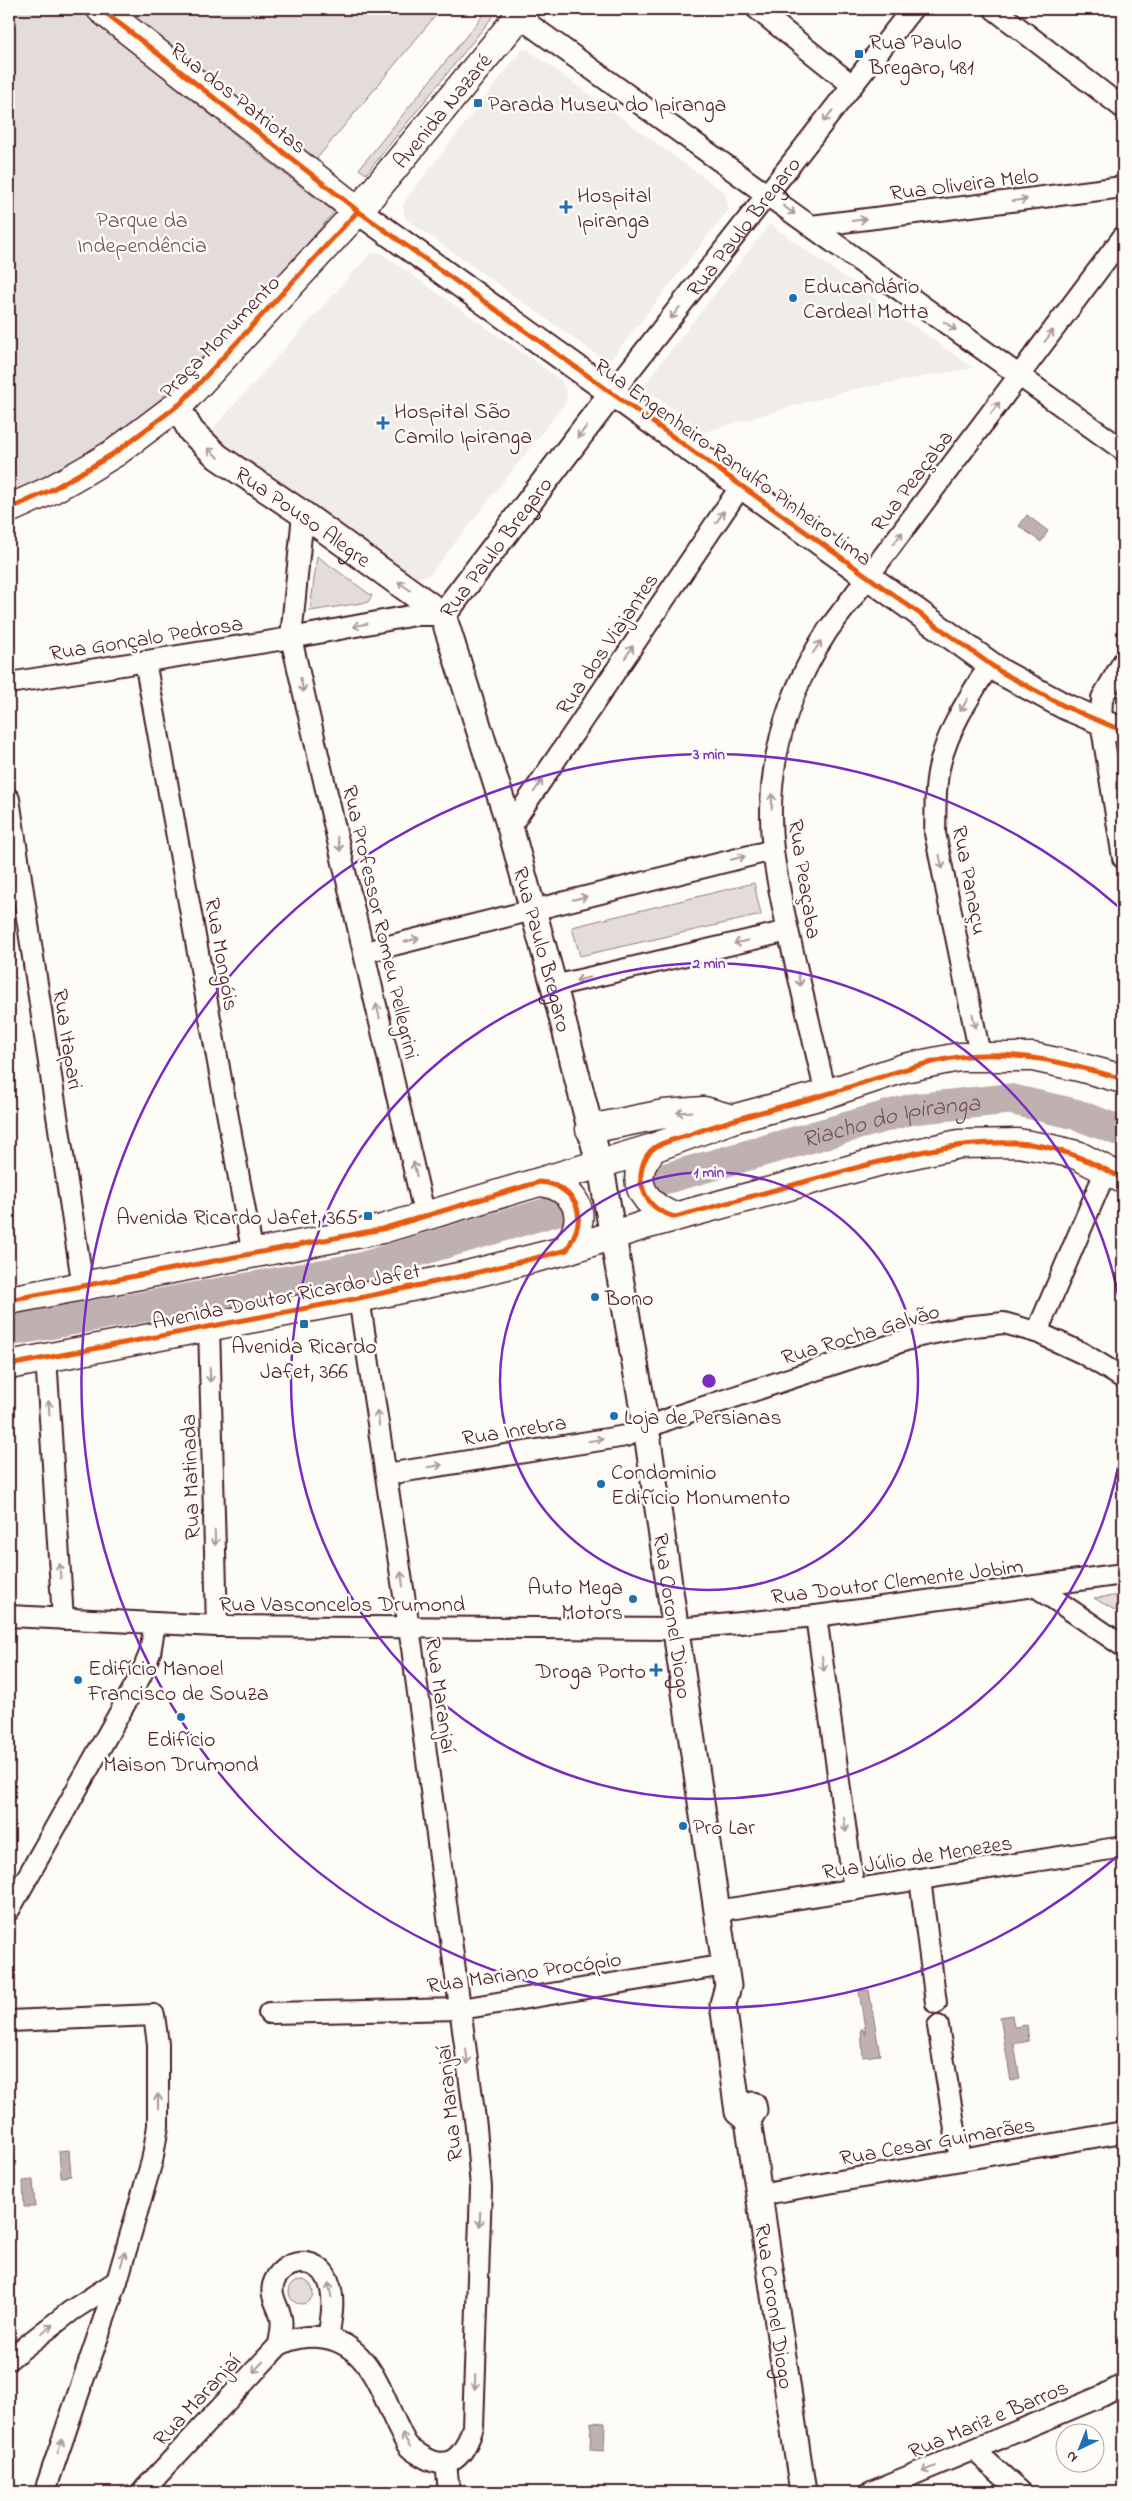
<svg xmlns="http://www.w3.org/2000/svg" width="1132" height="2501" font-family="'Indie Flower',sans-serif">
	<rect width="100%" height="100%" fill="#fdfcf7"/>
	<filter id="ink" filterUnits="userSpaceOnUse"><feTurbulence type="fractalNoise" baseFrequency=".02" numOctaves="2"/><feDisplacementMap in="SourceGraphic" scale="10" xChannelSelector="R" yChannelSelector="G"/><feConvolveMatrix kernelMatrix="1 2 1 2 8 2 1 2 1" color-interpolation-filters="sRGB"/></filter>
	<g filter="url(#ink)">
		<path fill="#f0ece8" d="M 522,50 L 528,50 L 725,193 L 729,209 L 612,358 L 603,359 L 405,218 L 403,204 L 407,198 Z
			M 770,224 L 775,228 L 973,368 L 850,390 L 704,432 L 648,391 L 646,382 Z
			M 374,253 L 381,253 L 562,381 L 566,390 L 567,401 L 431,573 L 424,577 L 415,577 L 207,435 L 369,255 Z"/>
		<path fill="#e3dcda" stroke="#967e82" d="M 9,9 L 79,9 L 264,158 L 334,212 L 204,366 L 99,458 L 9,500 Z
			M 121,9 L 441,9 L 314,162 Z
			M 488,9 L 499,9 L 366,174 L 359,169 Z
			M 317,556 L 372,596 L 368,602 L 310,611 Z
			M 754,883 L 761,915 L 580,956 L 572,927 Z
			M 1123,1595 L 1123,1615 L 1094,1598 Z
			M289 2292a12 12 0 1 1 24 0a12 12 0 1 1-24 0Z"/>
		<path fill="#c0b1b1" stroke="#91777b" d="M 1027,515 L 1048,531 L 1041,542 L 1019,526 Z
			M 869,1990 L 880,2055 L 863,2057 L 861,2029 L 863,2029 L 866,2035 L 859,1991 Z
			M 1012,2015 L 1014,2027 L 1027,2025 L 1029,2041 L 1014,2044 L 1020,2079 L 1011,2081 L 1000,2017 Z
			M 69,2150 L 71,2176 L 61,2177 L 59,2151 Z
			M 33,2180 L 35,2207 L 24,2207 L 23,2181 Z
			M 591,2422 L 605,2423 L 604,2451 L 590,2450 Z"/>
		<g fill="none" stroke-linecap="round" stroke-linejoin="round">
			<g stroke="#c0b1b1" stroke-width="31">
				<path id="s1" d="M 660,1180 L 912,1109 L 1009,1099 L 1075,1114 L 1123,1132"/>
				<path d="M 9,1331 L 360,1268 L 561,1209"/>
			</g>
			<defs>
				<g id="minor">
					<path d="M 757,9 L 852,85"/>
					<path d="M 994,9 L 1123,108"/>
					<path d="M 519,17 L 1123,450"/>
					<path d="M 811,226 L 1123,187"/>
					<path id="s2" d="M 612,393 L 912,9"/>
					<path d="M 303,514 L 291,638 L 425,1217"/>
					<path d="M 145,661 L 253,1255"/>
					<path d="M 1123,662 L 1102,698 L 1101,722 L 1123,858"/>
					<path d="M 9,683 L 291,638 L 415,615 L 443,615"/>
					<path d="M 9,799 L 83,1287"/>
					<path d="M 510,827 L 741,486"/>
					<path d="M 365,952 L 773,850"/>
					<path d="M 554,986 L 788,931"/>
					<path d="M 980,1055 L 935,833 C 936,811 934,786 940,764 C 949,727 970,696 990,664"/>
					<path d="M 826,1094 C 815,1049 805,1003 794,957 C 786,922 777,885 773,850 C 764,771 785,696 828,630 L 1123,237"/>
					<path d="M 209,1326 L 217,1626"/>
					<path d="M 1037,1332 L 1106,1170"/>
					<path d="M 46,1357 L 63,1619"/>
					<path d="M 387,1474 L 626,1436 L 674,1417 L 915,1337 L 964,1327 L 1004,1323 L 1039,1333 L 1082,1353 L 1123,1378"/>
					<path d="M 1035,1586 L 1123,1646"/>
					<path d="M 9,1616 L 217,1626 L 676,1629 L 816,1616 L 1123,1574"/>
					<path d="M 816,1616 L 854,1890"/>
					<path d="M 920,1879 L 936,2003"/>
					<path d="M 9,1910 L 141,1675 L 150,1653 L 155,1623"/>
					<path d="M 717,1911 L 1123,1847"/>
					<path d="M 269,2013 L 461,2009 L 725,1965"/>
					<path d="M 9,2021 L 154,2015 L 158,2044 L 158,2126 L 152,2161 L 117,2281 L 47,2485 L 48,2492"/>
					<path d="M 938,2026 L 960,2160"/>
					<path d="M 759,2195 L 1123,2132"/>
					<path d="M 279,2345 C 280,2336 283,2327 281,2318 C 279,2307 270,2297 273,2285 C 281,2258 318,2255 328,2280 C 336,2298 331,2320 328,2338"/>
					<path d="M 9,2359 L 71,2311 L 117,2281"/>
					<path d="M 974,2450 L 1021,2492"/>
					<path d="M 446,2463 L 449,2492"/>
					<path d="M 142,2492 L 279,2345 C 293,2338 304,2336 319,2337 C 374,2342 382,2402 405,2441 C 408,2448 415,2452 422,2456 C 451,2474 465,2454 473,2427 L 481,2188 L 476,2127 L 412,1648 L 359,1298"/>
					<path d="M 871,2492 L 1102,2396 L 1123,2385"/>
				</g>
				<g id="tertiary">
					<path d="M 358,211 L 1001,672 L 1066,707 L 1123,731"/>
					<path id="s3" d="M 177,406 L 191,431 L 218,457 L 303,514 L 443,615"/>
					<path id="s4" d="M 443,615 L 510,827 L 554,986 L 603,1179 L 646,1427 L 728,1986 L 723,2004 L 738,2112 L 748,2120"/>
					<path id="s5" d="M 443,615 L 612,393"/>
					<path id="s6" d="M 753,2105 L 754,2110 L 748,2120 L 803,2492"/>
				</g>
				<g id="secondary">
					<path d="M 101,9 L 358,211"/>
					<path id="s7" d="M 9,509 L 51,490 L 88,469 L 116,452 L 181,403 L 358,211 L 525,9"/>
				</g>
				<path id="primary" d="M 590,1129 L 664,1114 L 704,1111 L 732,1119
					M 653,1148 C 649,1154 643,1161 641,1168 C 633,1192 656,1211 675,1217
					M 539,1182 C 560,1183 582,1199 578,1223 C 577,1232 571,1242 567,1250
					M 9,1300 L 382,1229 L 653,1148 L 732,1119 L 826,1094 L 904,1068 L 959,1057 L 1033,1057 L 1079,1067 L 1123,1079
					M 9,1365 L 359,1298 L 463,1276 L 567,1250 L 645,1225 L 885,1160 L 959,1144 L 1018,1143 L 1052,1149 L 1077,1155 L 1123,1179"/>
			</defs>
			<use href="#minor" stroke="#4a1f2b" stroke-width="24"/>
			<use href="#tertiary" stroke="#4a1f2b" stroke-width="29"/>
			<use href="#secondary" stroke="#4a1f2b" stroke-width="31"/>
			<use href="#primary" stroke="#4a1f2b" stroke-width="31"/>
			<use href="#minor" stroke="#fdfcf7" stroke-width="20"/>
			<use href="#tertiary" stroke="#fdfcf7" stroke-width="25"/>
			<use href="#secondary" stroke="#fdfcf7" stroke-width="28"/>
			<use href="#primary" stroke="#fdfcf7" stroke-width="28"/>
			<defs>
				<path id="cycleway" d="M 101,9 L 358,211 L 1001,672 L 1066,707 L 1123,731
					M 9,509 L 51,490 L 88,469 L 116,452 L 181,403 L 358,211
					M 1123,1079 C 1070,1064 1015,1049 959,1057 C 912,1064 869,1082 824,1095 C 777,1108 731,1119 686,1136 C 676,1139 662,1142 654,1148 C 642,1157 638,1176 643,1189 C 648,1205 659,1212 675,1217 C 728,1203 781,1188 833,1174 C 893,1158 954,1140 1016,1143 C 1055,1144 1091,1161 1123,1179
					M 9,1300 L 382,1229 L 539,1182 C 560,1183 582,1199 578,1223 C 577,1232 571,1242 567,1250 L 463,1276 L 359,1298 L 9,1365"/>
			</defs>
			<use href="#cycleway" stroke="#fdfcf7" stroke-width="8"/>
			<use href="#cycleway" stroke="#e8590c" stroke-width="5"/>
		</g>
		<defs><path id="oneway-shaft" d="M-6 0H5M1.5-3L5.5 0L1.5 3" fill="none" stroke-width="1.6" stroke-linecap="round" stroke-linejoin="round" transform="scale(1.25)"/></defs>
		<g stroke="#ac999b">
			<use href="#oneway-shaft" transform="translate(828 116) rotate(128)"/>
			<use href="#oneway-shaft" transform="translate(1020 200) rotate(-7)"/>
			<use href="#oneway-shaft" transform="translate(789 210) rotate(36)"/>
			<use href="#oneway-shaft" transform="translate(859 220) rotate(-7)"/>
			<use href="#oneway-shaft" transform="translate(675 313) rotate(128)"/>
			<use href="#oneway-shaft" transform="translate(950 326) rotate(36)"/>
			<use href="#oneway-shaft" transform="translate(1049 336) rotate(-53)"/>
			<use href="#oneway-shaft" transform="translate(995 408) rotate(-53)"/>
			<use href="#oneway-shaft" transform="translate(582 432) rotate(128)"/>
			<use href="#oneway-shaft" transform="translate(213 453) rotate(-140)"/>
			<use href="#oneway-shaft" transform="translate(720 517) rotate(-56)"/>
			<use href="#oneway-shaft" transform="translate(898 538) rotate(-53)"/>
			<use href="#oneway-shaft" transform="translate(404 586) rotate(-145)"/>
			<use href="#oneway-shaft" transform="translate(360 625) rotate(169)"/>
			<use href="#oneway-shaft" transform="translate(817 647) rotate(-57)"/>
			<use href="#oneway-shaft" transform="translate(629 652) rotate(-56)"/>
			<use href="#oneway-shaft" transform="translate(302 685) rotate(77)"/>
			<use href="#oneway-shaft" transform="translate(964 705) rotate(121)"/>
			<use href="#oneway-shaft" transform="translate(538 786) rotate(-56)"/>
			<use href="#oneway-shaft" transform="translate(772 801) rotate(-88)"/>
			<use href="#oneway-shaft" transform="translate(339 844) rotate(77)"/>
			<use href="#oneway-shaft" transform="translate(738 858) rotate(-14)"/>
			<use href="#oneway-shaft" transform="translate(941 862) rotate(78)"/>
			<use href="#oneway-shaft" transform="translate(580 898) rotate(-14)"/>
			<use href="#oneway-shaft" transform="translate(412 940) rotate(-14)"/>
			<use href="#oneway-shaft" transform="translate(741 942) rotate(167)"/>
			<use href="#oneway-shaft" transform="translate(583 979) rotate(167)"/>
			<use href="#oneway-shaft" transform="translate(799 979) rotate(77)"/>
			<use href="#oneway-shaft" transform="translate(378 1011) rotate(-103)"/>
			<use href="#oneway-shaft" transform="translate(974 1021) rotate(78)"/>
			<use href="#oneway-shaft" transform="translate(684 1112) rotate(176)"/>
			<use href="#oneway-shaft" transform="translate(415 1169) rotate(-103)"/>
			<use href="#oneway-shaft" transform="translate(210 1375) rotate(88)"/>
			<use href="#oneway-shaft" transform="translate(49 1408) rotate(-94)"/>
			<use href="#oneway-shaft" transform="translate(378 1418) rotate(-99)"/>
			<use href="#oneway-shaft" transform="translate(596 1440) rotate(-9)"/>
			<use href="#oneway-shaft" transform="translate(435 1466) rotate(-10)"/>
			<use href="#oneway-shaft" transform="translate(215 1538) rotate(88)"/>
			<use href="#oneway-shaft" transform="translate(60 1571) rotate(-94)"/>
			<use href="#oneway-shaft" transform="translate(402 1579) rotate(-98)"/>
			<use href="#oneway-shaft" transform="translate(823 1664) rotate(82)"/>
			<use href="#oneway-shaft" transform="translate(845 1825) rotate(82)"/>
			<use href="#oneway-shaft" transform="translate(467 2057) rotate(83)"/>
			<use href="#oneway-shaft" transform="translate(158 2101) rotate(-90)"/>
			<use href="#oneway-shaft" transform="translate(480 2219) rotate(91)"/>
			<use href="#oneway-shaft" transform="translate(123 2259) rotate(-73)"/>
			<use href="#oneway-shaft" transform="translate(330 2290) rotate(-101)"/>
			<use href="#oneway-shaft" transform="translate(47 2329) rotate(-37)"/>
			<use href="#oneway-shaft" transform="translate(258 2367) rotate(133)"/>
			<use href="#oneway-shaft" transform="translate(475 2382) rotate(92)"/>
			<use href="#oneway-shaft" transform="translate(406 2440) rotate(-123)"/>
			<use href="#oneway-shaft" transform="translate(60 2446) rotate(-72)"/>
			<use href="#oneway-shaft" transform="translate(929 2469) rotate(157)"/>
		</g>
	</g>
	<g fill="none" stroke="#7b2cbf" stroke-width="2.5">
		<circle cx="709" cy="1381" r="209"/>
		<path d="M1123 1439A418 418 0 1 1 1123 1323"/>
		<path d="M1120 1854A627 627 0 1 1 1120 908"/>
	</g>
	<g fill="#1f6fb2" stroke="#fdfcf7" stroke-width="2">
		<rect x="854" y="49" width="10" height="10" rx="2.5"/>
		<rect x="473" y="98" width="10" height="10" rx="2.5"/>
		<path d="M563.5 199.5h5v5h5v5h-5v5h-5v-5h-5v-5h5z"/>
		<circle cx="793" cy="298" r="5"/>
		<path d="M380.5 415.5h5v5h5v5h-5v5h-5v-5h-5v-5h5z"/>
		<rect x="363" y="1211" width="10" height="10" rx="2.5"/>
		<circle cx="595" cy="1297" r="5"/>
		<rect x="299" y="1319" width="10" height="10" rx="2.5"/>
		<circle cx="614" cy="1416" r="5"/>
		<circle cx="601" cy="1484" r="5"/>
		<circle cx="633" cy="1599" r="5"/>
		<path d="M653.5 1662.5h5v5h5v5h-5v5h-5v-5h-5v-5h5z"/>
		<circle cx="78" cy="1680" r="5"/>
		<circle cx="181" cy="1717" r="5"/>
		<circle cx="683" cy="1826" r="5"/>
	</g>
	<g text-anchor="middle" stroke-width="5" stroke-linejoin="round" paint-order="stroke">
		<g font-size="22" fill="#4a1f2b" stroke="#fdfcf7" text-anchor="start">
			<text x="869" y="49">Rua Paulo<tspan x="869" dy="25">Bregaro, 481</tspan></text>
			<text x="488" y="111">Parada Museu do Ipiranga</text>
			<text x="577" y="202">Hospital<tspan x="577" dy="25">Ipiranga</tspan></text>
			<text x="803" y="293">Educandário<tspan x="803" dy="25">Cardeal Motta</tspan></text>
			<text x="394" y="418">Hospital São<tspan x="394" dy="25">Camilo Ipiranga</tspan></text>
			<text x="358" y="1224" text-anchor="end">Avenida Ricardo Jafet, 365</text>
			<text x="605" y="1305">Bono</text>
			<text x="304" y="1353" text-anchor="middle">Avenida Ricardo<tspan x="304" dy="25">Jafet, 366</tspan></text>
			<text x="624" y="1424">Loja de Persianas</text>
			<text x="611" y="1479">Condominio<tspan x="611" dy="25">Edifício Monumento</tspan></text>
			<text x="623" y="1594" text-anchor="end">Auto Mega<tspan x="623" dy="25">Motors</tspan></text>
			<text x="88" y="1675">Edifício Manoel<tspan x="88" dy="25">Francisco de Souza</tspan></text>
			<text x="646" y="1678" text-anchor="end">Droga Porto</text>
			<text x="181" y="1746" text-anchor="middle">Edifício<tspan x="181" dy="25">Maison Drumond</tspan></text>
			<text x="693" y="1834">Pro Lar</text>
		</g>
		<g font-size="22" fill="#4a1f2b" stroke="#fdfcf7">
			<text transform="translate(239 97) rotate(38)" y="8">Rua dos Patriotas</text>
			<text dy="8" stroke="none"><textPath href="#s7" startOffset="595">Avenida Nazaré</textPath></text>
			<text transform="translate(964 183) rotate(-7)" y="8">Rua Oliveira Melo</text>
			<text dy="8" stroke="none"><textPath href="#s2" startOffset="212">Rua Paulo Bregaro</textPath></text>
			<text transform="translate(219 336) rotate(-46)" y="8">Praça Monumento</text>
			<text transform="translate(734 461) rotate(36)" y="8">Rua Engenheiro Ranulfo Pinheiro Lima</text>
			<text transform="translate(911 480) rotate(-53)" y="8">Rua Peaçaba</text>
			<text dy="8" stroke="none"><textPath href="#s3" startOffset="170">Rua Pouso Alegre</textPath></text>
			<text dy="8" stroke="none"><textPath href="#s5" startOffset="86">Rua Paulo Bregaro</textPath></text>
			<text transform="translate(146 637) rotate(-9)" y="8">Rua Gonçalo Pedrosa</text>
			<text transform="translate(606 643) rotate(-56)" y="8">Rua dos Viajantes</text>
			<text transform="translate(806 879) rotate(81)" y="8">Rua Peaçaba</text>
			<text transform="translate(971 880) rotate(79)" y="8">Rua Panaçu</text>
			<text transform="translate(382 922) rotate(77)" y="8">Rua Professor Romeu Pellegrini</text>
			<text dy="8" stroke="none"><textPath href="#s4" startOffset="349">Rua Paulo Bregaro</textPath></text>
			<text transform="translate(223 954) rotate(80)" y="8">Rua Mongóis</text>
			<text transform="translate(69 1039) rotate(81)" y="8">Rua Itapari</text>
			<text transform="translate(286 1295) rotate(-11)" y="8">Avenida Doutor Ricardo Jafet</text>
			<text transform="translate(860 1333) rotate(-17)" y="8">Rua Rocha Galvão</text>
			<text transform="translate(514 1429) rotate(-9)" y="8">Rua Inrebra</text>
			<text transform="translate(189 1477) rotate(-92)" y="8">Rua Matinada</text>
			<text transform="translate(897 1580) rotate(-7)" y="8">Rua Doutor Clemente Jobim</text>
			<text x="342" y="1611">Rua Vasconcelos Drumond</text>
			<text dy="8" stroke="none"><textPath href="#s4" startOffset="1029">Rua Coronel Diogo</textPath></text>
			<text transform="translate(442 1695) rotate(82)" y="8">Rua Maranjaí</text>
			<text transform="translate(917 1856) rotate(-9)" y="8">Rua Júlio de Menezes</text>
			<text transform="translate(524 1971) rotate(-8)" y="8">Rua Mariano Procópio</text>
			<text transform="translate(448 2103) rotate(-96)" y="8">Rua Maranjaí</text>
			<text transform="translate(937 2140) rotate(-10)" y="8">Rua Cesar Guimarães</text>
			<text dy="8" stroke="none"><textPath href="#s6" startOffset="205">Rua Coronel Diogo</textPath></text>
			<text transform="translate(196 2399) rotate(-47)" y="8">Rua Maranjaí</text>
			<text transform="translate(988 2418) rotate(-23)" y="8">Rua Mariz e Barros</text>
		</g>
		<g font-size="22" fill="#704e57" stroke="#fdfcf7">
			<text x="142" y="227">Parque da<tspan x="142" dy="25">Independência</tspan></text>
		</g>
		<g font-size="24" font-style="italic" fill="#73525a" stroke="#fdfcf7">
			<text dy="8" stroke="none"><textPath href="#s1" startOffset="239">Riacho do Ipiranga</textPath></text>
		</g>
	</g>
	<circle cx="709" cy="1381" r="8" fill="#7b2cbf" stroke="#fdfcf7" stroke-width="2.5"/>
	<g font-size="15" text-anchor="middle" font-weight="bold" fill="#7b2cbf" stroke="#fdfcf7" stroke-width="5" stroke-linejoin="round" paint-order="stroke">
		<text x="709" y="759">3 min</text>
		<text x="709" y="968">2 min</text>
		<text x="709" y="1177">1 min</text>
	</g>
	<rect width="1132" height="2501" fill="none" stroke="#fdfcf7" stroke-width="30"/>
	<rect x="15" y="15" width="1102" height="2471" fill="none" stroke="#4a1f2b" stroke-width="2" filter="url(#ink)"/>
	<g transform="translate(1080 2448) rotate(223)"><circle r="24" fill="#fdfcf7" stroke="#b5a4a5"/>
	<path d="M0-4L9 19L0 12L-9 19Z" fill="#1f6fb2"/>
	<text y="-8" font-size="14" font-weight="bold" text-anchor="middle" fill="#4a1f2b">N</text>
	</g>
</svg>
